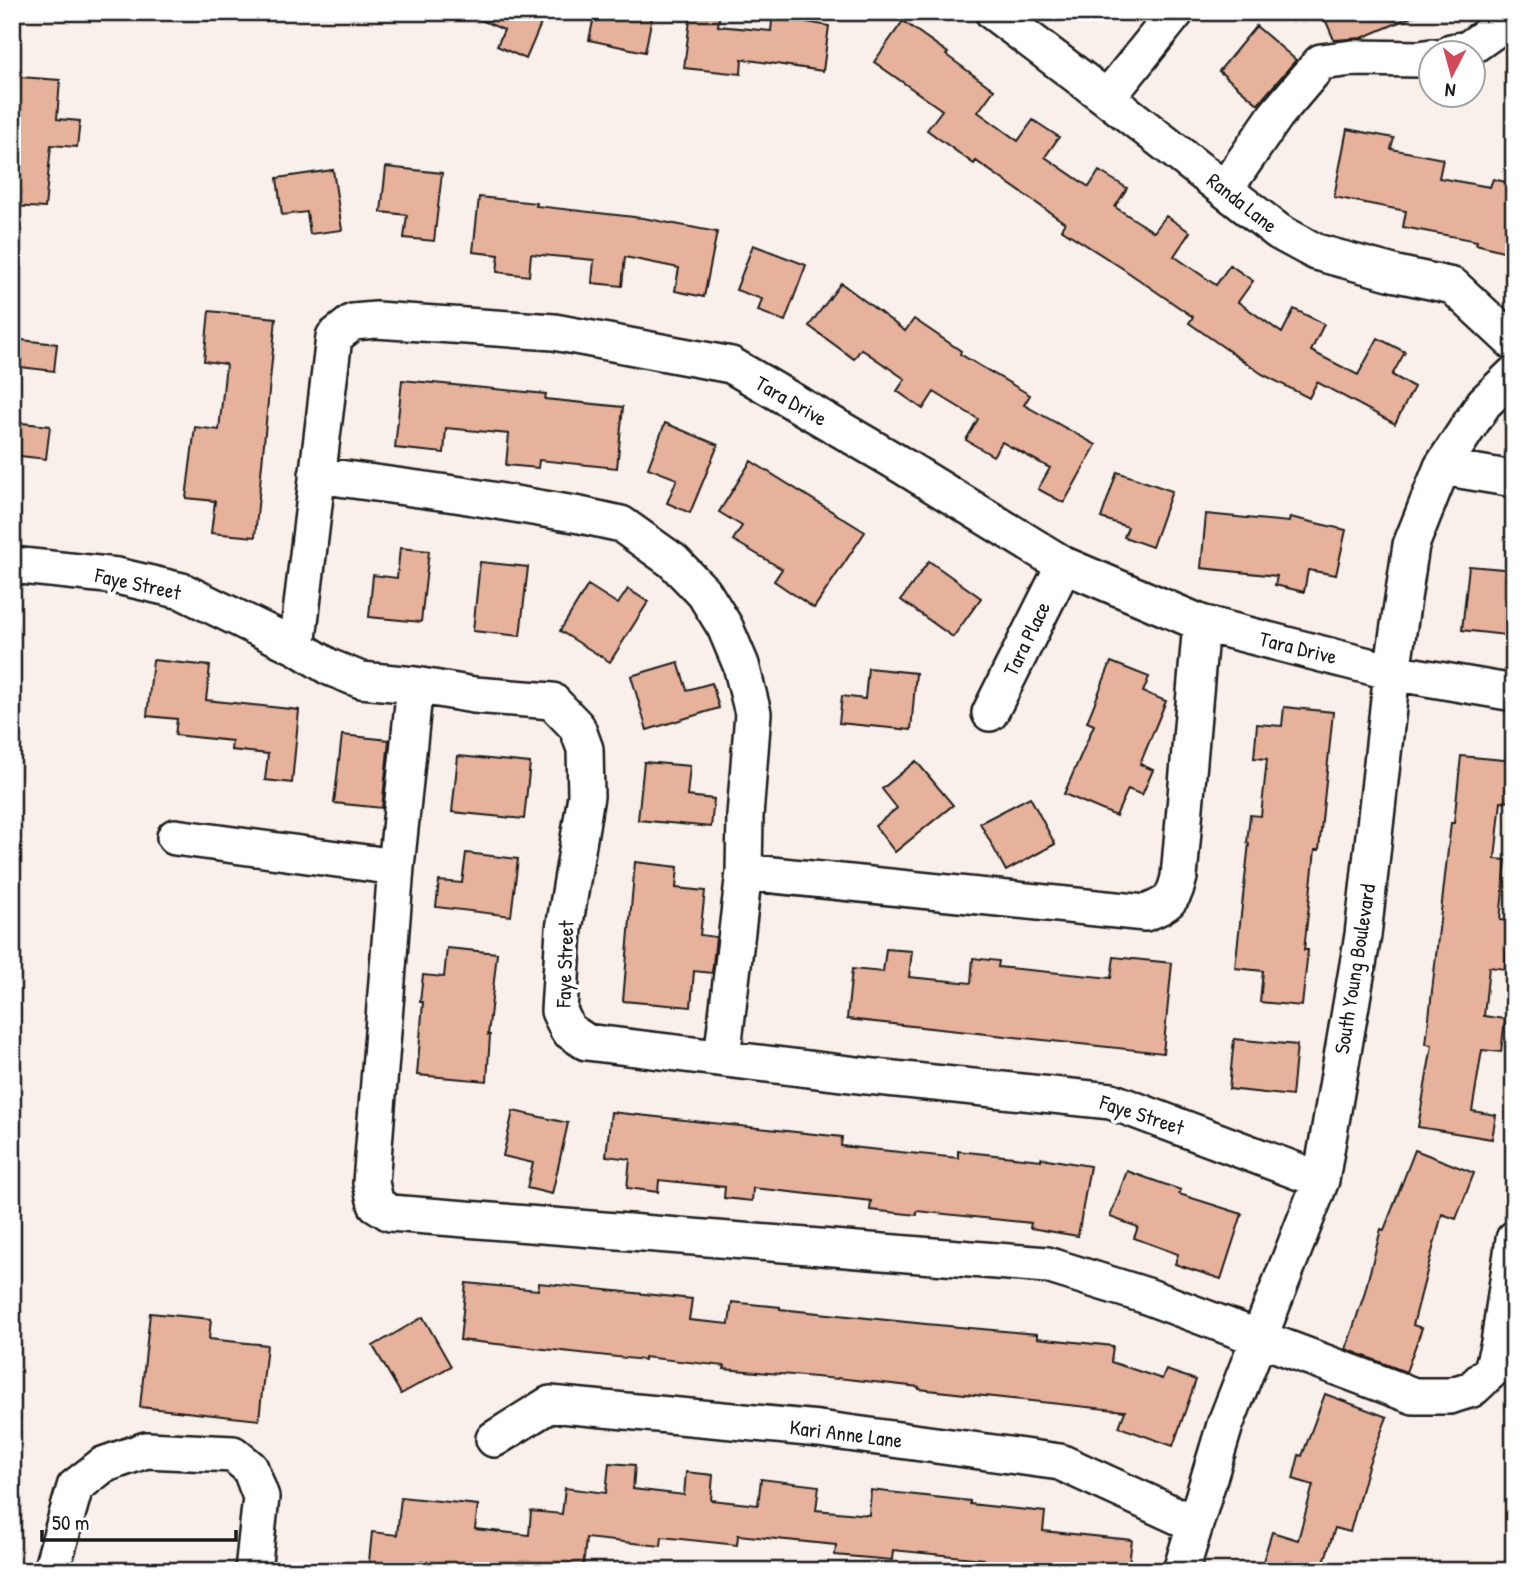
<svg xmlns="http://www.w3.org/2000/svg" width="1526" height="1583" font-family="'Patrick Hand',sans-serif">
	<rect width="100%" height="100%" fill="#faf0eb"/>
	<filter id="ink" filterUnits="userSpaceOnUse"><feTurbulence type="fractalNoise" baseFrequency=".0143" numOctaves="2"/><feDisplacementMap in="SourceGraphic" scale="14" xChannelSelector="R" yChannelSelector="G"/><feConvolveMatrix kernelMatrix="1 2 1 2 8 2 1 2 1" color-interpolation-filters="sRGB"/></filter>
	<g filter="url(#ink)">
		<path fill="#e7b29b" stroke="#1c1c1c" stroke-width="2" d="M 463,12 L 546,12 L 526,59 L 497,46 L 504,30 Z
			M 595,12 L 653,12 L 645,52 L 589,40 Z
			M 691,12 L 720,12 L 718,26 L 771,31 L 773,12 L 802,12 L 801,21 L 829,26 L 823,71 L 742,59 L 741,74 L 684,68 Z
			M 1322,12 L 1423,12 L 1362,38 L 1334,40 Z
			M 903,21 L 948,53 L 946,55 L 994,90 L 978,112 L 1018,141 L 1033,120 L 1059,137 L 1045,157 L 1089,187 L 1099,171 L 1127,188 L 1115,207 L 1154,232 L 1166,216 L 1190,232 L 1174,256 L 1216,285 L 1230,265 L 1253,281 L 1238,302 L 1282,333 L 1294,309 L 1324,324 L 1311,351 L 1358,375 L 1378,338 L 1405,352 L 1392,375 L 1414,387 L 1395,424 L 1317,382 L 1309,398 L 1262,374 L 1189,323 L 1193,317 L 1122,268 L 1061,229 L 1065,223 L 976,161 L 974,164 L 927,130 L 942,110 L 874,62 Z
			M 1256,26 L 1296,60 L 1258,104 L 1219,71 Z
			M 20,77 L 60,80 L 57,119 L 80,121 L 77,147 L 51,145 L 45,208 L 12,206 L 12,169 Z
			M 1347,129 L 1394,138 L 1391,149 L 1443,159 L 1439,178 L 1490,187 L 1493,179 L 1514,184 L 1514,254 L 1476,244 L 1477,241 L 1403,227 L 1406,211 L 1334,197 Z
			M 386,167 L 442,173 L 434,241 L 404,238 L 407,215 L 381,212 Z
			M 333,170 L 342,230 L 310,234 L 307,212 L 282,215 L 277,178 Z
			M 479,197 L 537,203 L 536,206 L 643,218 L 717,232 L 704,297 L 675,291 L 679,268 L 625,257 L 622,286 L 592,283 L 594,260 L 531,254 L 529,276 L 497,272 L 499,255 L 473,252 Z
			M 753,245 L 806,265 L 785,321 L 758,311 L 762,299 L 736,290 Z
			M 841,283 L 905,331 L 914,319 L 961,351 L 960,354 L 1030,395 L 1024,405 L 1096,445 L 1064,503 L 1038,489 L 1050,468 L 1002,442 L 993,456 L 966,440 L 978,419 L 934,392 L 923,409 L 897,391 L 905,379 L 861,349 L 854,359 L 809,326 Z
			M 209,311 L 276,318 L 255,537 L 211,533 L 215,501 L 186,498 L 195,427 L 219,430 L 226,364 L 204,361 Z
			M 12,339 L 57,344 L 54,371 L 12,366 Z
			M 402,380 L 546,394 L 545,399 L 623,407 L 617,468 L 539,460 L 538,468 L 506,465 L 509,434 L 446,428 L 444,453 L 395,448 Z
			M 12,422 L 50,426 L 46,459 L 12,455 Z
			M 665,423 L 718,445 L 690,513 L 667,503 L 677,479 L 648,468 Z
			M 751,461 L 865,532 L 814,608 L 774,581 L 782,569 L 733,540 L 742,526 L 719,512 Z
			M 1117,472 L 1172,491 L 1152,547 L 1124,537 L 1128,527 L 1101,518 Z
			M 1206,514 L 1289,522 L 1290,517 L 1346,530 L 1336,575 L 1308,570 L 1304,592 L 1275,585 L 1277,576 L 1201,568 Z
			M 400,548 L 429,551 L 421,622 L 369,617 L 373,575 L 397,578 Z
			M 929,561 L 981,598 L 953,637 L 901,600 Z
			M 480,562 L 528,567 L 520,636 L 473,631 Z
			M 1469,566 L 1514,570 L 1514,636 L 1462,630 Z
			M 588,585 L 618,604 L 628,589 L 648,602 L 610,662 L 560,631 Z
			M 153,660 L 210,666 L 206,700 L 299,710 L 292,783 L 265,780 L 268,754 L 231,750 L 232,741 L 175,735 L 177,719 L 147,716 Z
			M 678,662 L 687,690 L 712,683 L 719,708 L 647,730 L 631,676 Z
			M 1111,662 L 1149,677 L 1143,692 L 1166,701 L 1140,764 L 1153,770 L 1142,795 L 1128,789 L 1116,816 L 1064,794 L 1094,725 L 1087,722 Z
			M 868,668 L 916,673 L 911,730 L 839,723 L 842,696 L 865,699 Z
			M 1284,707 L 1333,712 L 1319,850 L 1315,850 L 1304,950 L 1308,950 L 1302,1006 L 1260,1002 L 1263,971 L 1235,968 L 1249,843 L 1247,843 L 1250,815 L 1261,816 L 1267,759 L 1254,758 L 1257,724 L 1282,726 Z
			M 342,735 L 389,740 L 382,808 L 334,803 Z
			M 458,756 L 530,763 L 524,819 L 452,812 Z
			M 1461,756 L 1514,761 L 1514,802 L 1501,801 L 1495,859 L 1506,860 L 1500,920 L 1510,921 L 1505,969 L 1489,967 L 1484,1016 L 1505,1019 L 1501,1052 L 1482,1050 L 1472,1111 L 1496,1115 L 1492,1139 L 1418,1127 L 1432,1045 L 1426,1044 L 1451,823 L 1454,823 Z
			M 916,761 L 953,805 L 895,852 L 875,826 L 897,808 L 882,789 Z
			M 644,762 L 690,766 L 687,796 L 714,799 L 711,827 L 638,820 Z
			M 1030,797 L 1055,844 L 1006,871 L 980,823 Z
			M 466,853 L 518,859 L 511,916 L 436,907 L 439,881 L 462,883 Z
			M 635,862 L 678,867 L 676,888 L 705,891 L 700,935 L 716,937 L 712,973 L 694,971 L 691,1007 L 623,1001 Z
			M 447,948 L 497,953 L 488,1035 L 490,1035 L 487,1081 L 417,1075 L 423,1002 L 420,1002 L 423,975 L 444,977 Z
			M 886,949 L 912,951 L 909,977 L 971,983 L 973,958 L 999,961 L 998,967 L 1111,978 L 1114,957 L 1172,963 L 1163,1053 L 847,1019 L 852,969 L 883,972 Z
			M 1234,1039 L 1297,1045 L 1292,1096 L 1229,1089 Z
			M 513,1111 L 568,1123 L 552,1194 L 527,1188 L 533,1163 L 503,1156 Z
			M 611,1112 L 842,1137 L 841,1146 L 958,1158 L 958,1151 L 1041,1160 L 1041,1158 L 1090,1166 L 1078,1236 L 1030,1228 L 1031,1223 L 917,1211 L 917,1215 L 870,1210 L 871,1201 L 753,1188 L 752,1201 L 724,1198 L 725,1187 L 659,1180 L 658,1192 L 627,1188 L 630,1159 L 606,1156 Z
			M 1415,1150 L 1474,1173 L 1456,1219 L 1442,1214 L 1413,1325 L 1422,1328 L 1406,1372 L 1346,1349 L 1364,1295 L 1381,1229 L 1384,1230 Z
			M 1127,1171 L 1181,1190 L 1179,1194 L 1242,1214 L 1221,1279 L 1175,1264 L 1178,1254 L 1134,1238 L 1138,1227 L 1110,1217 Z
			M 466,1283 L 538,1290 L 539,1283 L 692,1299 L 689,1320 L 729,1324 L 732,1302 L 780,1307 L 780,1309 L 926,1324 L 1037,1334 L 1037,1338 L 1113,1346 L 1111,1362 L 1162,1379 L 1166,1370 L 1196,1380 L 1173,1446 L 1119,1427 L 1125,1411 L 919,1389 L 919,1387 L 838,1378 L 838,1379 L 724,1369 L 725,1366 L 644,1357 L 644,1360 L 460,1340 Z
			M 150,1313 L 211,1319 L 209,1339 L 267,1345 L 259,1420 L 140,1407 Z
			M 423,1317 L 451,1366 L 401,1394 L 373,1346 Z
			M 1325,1394 L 1387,1417 L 1368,1466 L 1350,1532 L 1335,1528 L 1321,1571 L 1260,1571 L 1272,1532 L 1298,1540 L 1313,1485 L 1293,1479 L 1299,1455 L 1302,1456 Z
			M 609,1463 L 635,1465 L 633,1489 L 684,1495 L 686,1472 L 713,1475 L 711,1500 L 758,1505 L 761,1479 L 819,1486 L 816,1510 L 869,1515 L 871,1490 L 970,1501 L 970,1504 L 1045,1512 L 1043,1531 L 1132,1540 L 1128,1571 L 1034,1571 L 982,1565 L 983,1559 L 893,1550 L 892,1560 L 835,1555 L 836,1545 L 738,1535 L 737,1545 L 662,1537 L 661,1546 L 586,1538 L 583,1570 L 504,1562 L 504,1571 L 368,1571 L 372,1532 L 397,1535 L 401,1497 L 478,1505 L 475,1529 L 529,1535 L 531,1511 L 562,1514 L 565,1488 L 606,1493 Z"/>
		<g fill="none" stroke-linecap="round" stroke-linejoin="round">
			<defs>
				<path id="minor" d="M 993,12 L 1107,98 L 1279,232 L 1316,252 L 1397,274 L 1453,286 L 1514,343
					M 1451,52 L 1468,49 L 1492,32 L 1511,12
					M 1107,98 L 1176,12
					M 1225,189 L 1276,115 L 1321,62 L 1353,58 L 1420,59 L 1432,57
					M 1442,467 L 1514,479
					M 317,475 L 462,495 L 580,515 L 621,524 L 673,561 L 704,593 L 725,627 L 741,665 L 753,713 L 745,816 L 744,872 L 722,1058
					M 12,565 L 117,576 L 182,591 L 297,647 L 329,667 L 361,680 L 415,685 L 474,695 L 552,701 L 577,727 L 585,749 L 586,796 L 564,929 L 559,1011 L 568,1030 L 586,1042 L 866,1076 L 1111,1101 L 1321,1180
					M 297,647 L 334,337 L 353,322 L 376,320 L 554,332 L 731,365 L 893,460 L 1064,565 L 1201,623 L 1392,672 L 1514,693
					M 415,685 L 396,867 L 371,1183 L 376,1204 L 390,1213 L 1047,1265 L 1144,1295 L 1414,1396 L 1449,1396 L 1472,1389 L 1492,1370 L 1499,1343 L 1514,1239
					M 990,713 L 1064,565
					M 175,837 L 396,867
					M 744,872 L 1145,913 C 1167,905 1174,900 1179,877 L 1201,623
					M 494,1439 L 550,1404 L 819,1429 L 1060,1462 L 1195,1524
					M 51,1571 L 75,1487 L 103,1465 L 146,1450 L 233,1454 L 250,1468 L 261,1497 L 253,1571
					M 1181,1571 L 1225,1425 L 1321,1180 L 1363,935 L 1392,672 L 1411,545 L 1442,467 L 1484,403 L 1514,374"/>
			</defs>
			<use href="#minor" stroke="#1c1c1c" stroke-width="40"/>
			<use href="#minor" stroke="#fff" stroke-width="35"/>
		</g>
	</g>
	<g text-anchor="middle" stroke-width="7" stroke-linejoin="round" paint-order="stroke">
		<g font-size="21" fill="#1c1c1c" stroke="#fff">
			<text transform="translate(1242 203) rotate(38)" y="7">Randa Lane</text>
			<text transform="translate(791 401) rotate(30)" y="7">Tara Drive</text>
			<text transform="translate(138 584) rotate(12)" y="7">Faye Street</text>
			<text transform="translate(1027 639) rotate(-64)" y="7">Tara Place</text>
			<text transform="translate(1298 648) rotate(14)" y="7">Tara Drive</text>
			<text transform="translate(565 964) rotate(-88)" y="7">Faye Street</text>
			<text transform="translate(1355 969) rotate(-81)" y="7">South Young Boulevard</text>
			<text transform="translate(1142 1115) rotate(18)" y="7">Faye Street</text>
			<text transform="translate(846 1434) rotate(7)" y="7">Kari Anne Lane</text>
		</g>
	</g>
	<rect width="1526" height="1583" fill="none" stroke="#fff" stroke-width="42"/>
	<rect x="21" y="21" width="1484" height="1541" fill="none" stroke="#1c1c1c" stroke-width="2.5" filter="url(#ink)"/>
	<g transform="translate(1452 74) rotate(186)"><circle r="33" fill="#ffffff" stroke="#a4a4a4" stroke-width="2"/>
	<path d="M0-5L12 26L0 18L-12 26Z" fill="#d1495b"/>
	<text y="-10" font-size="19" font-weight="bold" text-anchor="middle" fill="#1c1c1c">N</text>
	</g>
	<path d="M42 1530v10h194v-10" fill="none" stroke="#1c1c1c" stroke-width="3.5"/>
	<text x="52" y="1530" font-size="21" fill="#1c1c1c" stroke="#ffffff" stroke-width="5" paint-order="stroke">50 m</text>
</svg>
